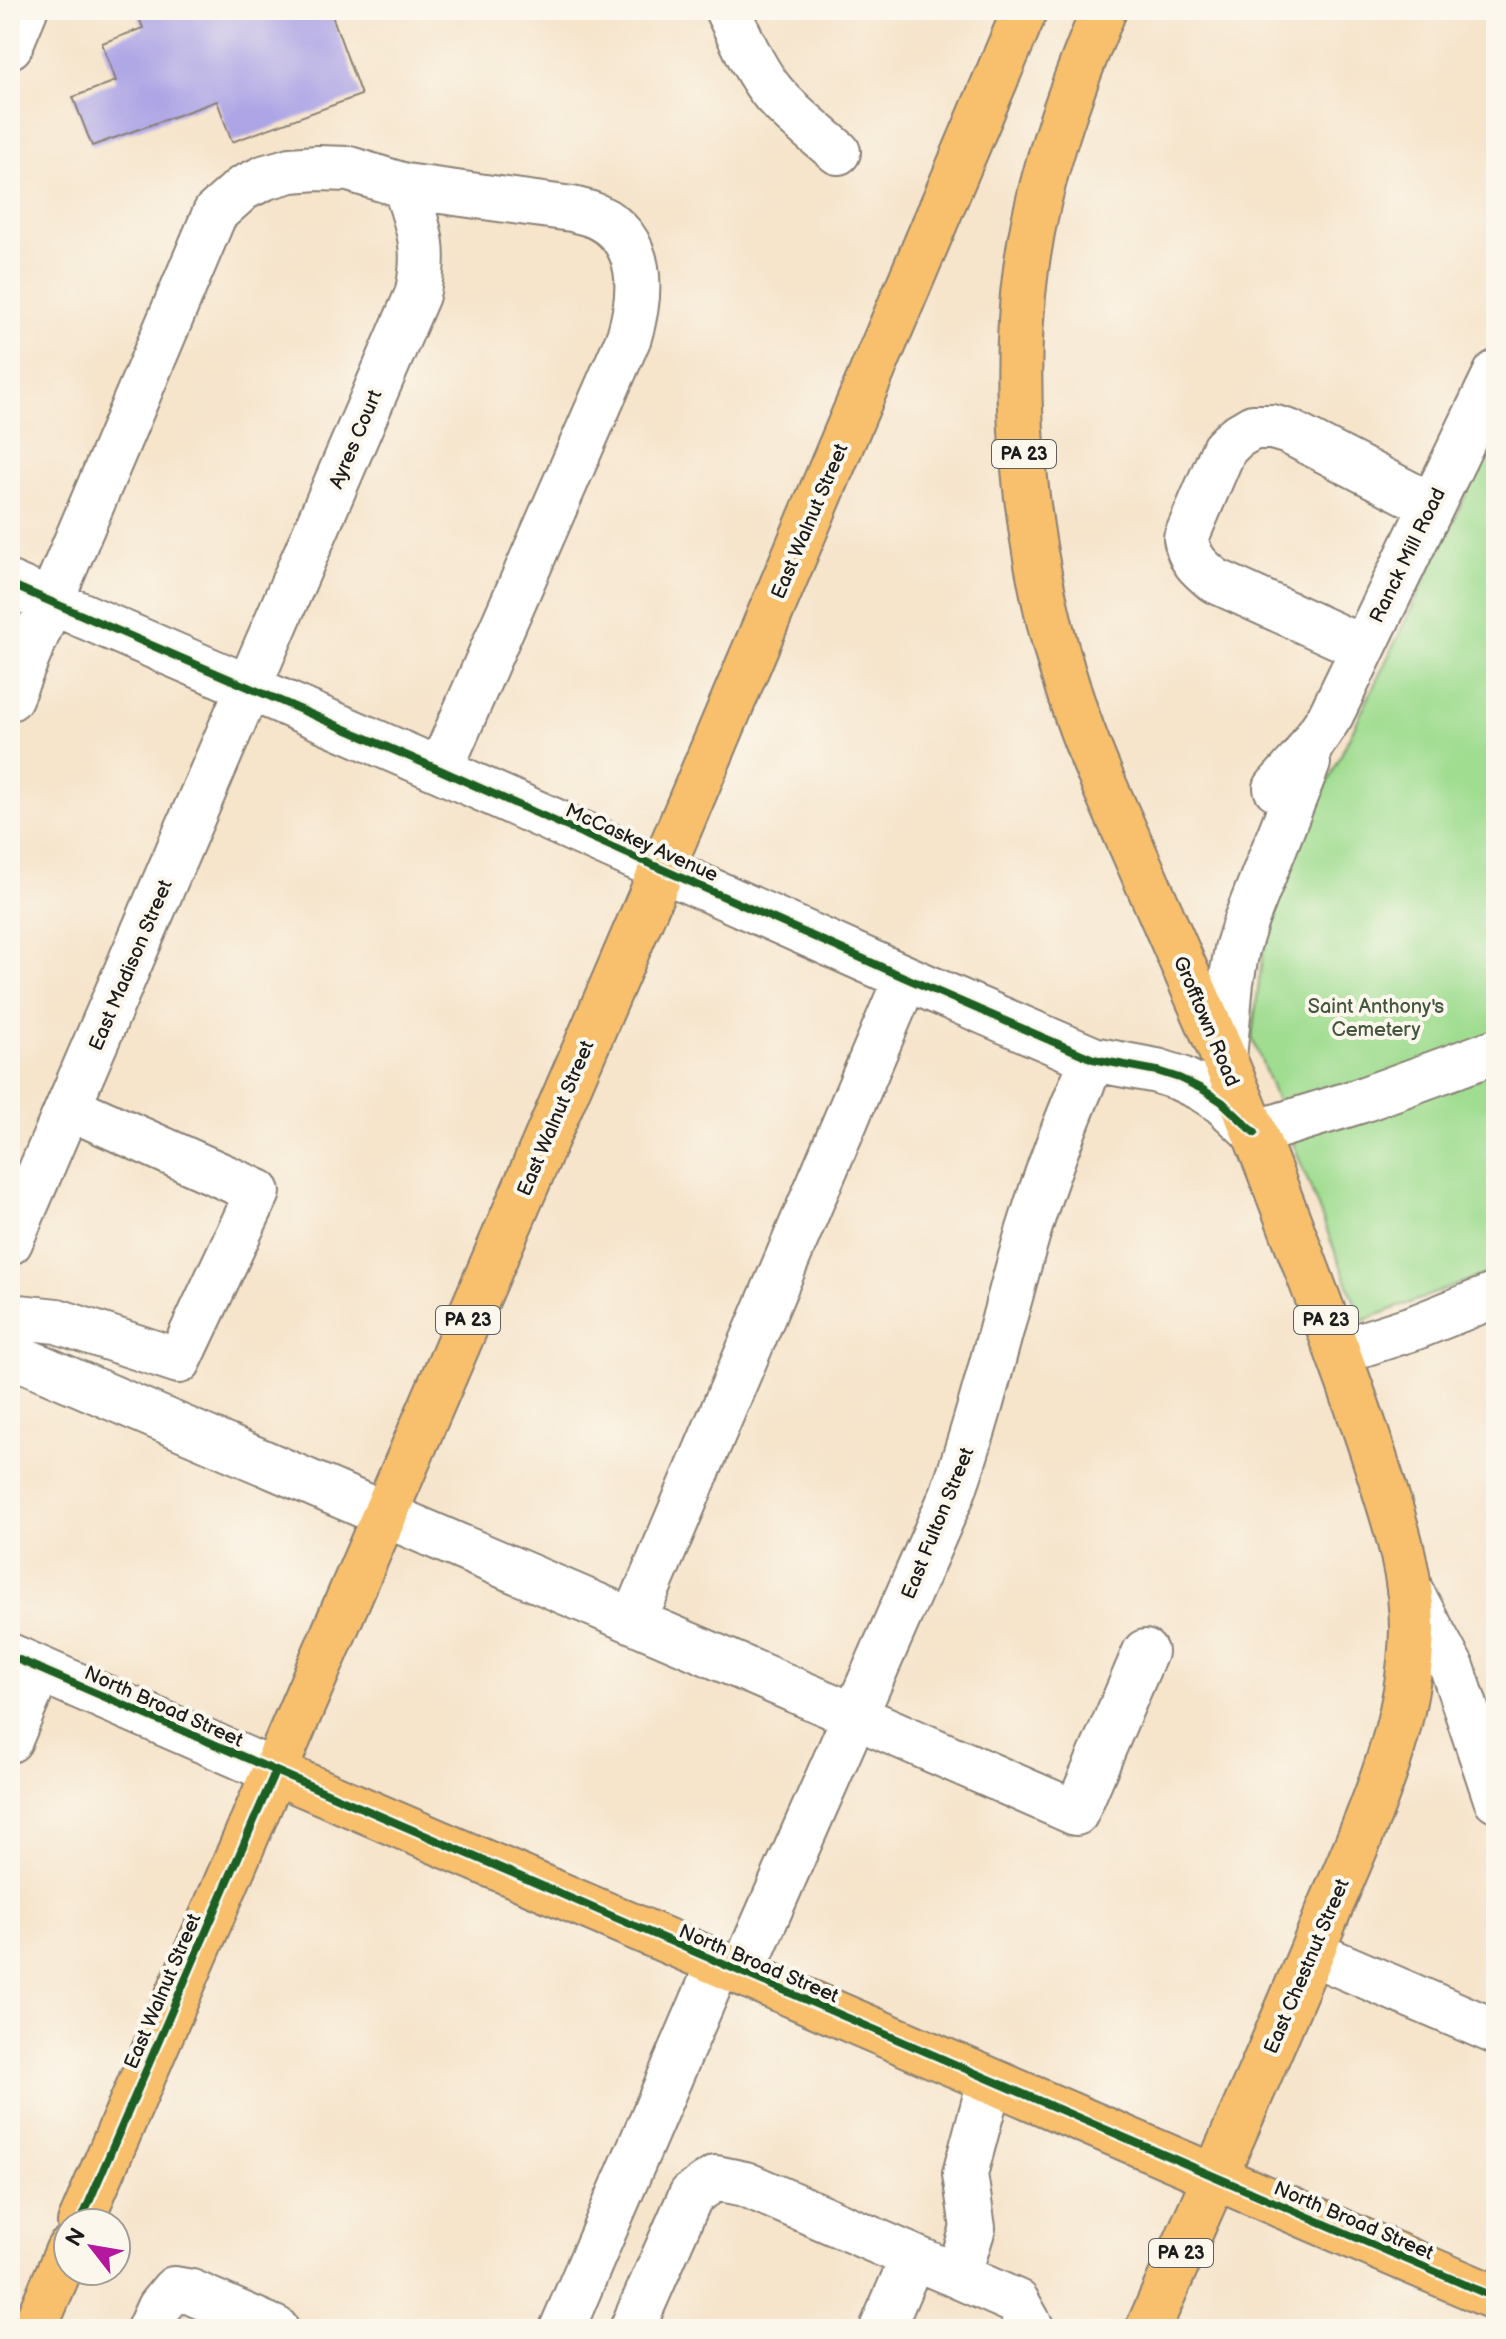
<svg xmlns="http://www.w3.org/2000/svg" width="1506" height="2339" font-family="'Balsamiq Sans',sans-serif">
	<rect width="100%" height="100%" fill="#fbf7ec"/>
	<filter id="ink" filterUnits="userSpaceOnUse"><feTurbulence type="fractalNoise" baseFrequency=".0125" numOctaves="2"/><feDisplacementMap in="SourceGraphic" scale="16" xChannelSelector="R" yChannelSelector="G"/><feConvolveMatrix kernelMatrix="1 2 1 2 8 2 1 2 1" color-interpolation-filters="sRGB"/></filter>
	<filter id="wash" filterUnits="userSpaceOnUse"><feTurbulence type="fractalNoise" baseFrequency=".006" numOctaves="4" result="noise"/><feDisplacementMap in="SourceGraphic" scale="32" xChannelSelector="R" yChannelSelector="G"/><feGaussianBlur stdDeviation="1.8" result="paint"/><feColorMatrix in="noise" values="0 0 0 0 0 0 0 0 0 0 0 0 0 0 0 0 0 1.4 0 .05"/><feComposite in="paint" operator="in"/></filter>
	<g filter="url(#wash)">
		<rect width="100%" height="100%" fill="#f6e4cb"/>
		<path fill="#a0dd91" stroke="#5e7c56" stroke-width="2" d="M 1496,433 L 1496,1270 L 1362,1321 L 1252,1037 L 1269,904 Z"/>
		<g id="blocks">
			<path fill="#ada5e5" d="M 136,10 L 330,10 L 361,95 L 232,142 L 217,101 L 92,146 L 73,97 L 116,81 L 102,43 L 143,28 Z"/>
		</g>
	</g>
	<g filter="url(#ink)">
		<use href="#blocks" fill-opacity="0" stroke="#898074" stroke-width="2"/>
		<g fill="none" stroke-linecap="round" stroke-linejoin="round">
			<defs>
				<path id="minor" d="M 727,10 C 741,38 753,68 773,93 C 792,115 816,133 838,152
					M 10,46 L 25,10
					M 10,584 L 440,770 L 906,978 L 1093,1059 L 1157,1071 L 1179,1078 L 1202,1089 L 1222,1102 L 1255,1133 L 1359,1101 L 1496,1051
					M 1363,648 L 1214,580 C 1198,567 1189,559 1186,538 L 1224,449 L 1236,437 L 1253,427 L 1272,427 L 1289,432 L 1431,505
					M 10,698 L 215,213 L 243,188 L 266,177 L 291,170 L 318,168 L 349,169 L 405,186 L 572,209 C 580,211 589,213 596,216 C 646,239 642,293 629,337 L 440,770
					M 1276,788 L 1302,759 L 1331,715 L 1496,373
					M 1224,1058 L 1231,982 L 1237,949 L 1246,920 L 1308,763
					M 10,1242 L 417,295 C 428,250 419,228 405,186
					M 10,1316 L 57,1321 L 179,1361 L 258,1192 L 68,1107
					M 1338,1352 L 1416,1327 L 1496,1295
					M 10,1354 L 855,1716 L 1076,1813 L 1145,1652
					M 1409,1588 L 1453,1670 L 1496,1799
					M 634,1621 L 906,978
					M 10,1656 L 275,1772
					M 10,1740 L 40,1669
					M 1312,1953 L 1496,2032
					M 742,1973 L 952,1495 C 982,1410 1002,1322 1027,1236 C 1045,1176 1068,1116 1093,1059
					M 958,2276 L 1017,2302 L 1032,2329
					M 149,2329 L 159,2307 L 174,2289 L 191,2292 L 276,2329
					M 562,2329 L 719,1963
					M 632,2329 L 691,2195 L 716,2178 L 745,2184 L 913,2257
					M 882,2329 L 913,2257 L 958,2276 L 973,2228 L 965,2174 L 990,2081"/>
				<path id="major" d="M 1104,10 C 1069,93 1038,179 1026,269 C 1008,403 1028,566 1070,695 C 1086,746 1108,794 1130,843 C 1156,903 1183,964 1209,1024 C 1249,1114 1283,1206 1318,1299 C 1341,1360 1364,1422 1383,1485 C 1398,1531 1412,1580 1412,1629 C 1410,1735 1364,1826 1324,1922 C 1268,2059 1207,2194 1148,2329
					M 275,1772 L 1496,2298
					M 80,2223 L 646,907 L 1025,10
					M 34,2329 L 68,2250"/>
			</defs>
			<use href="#minor" stroke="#898074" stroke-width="48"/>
			<use href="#major" stroke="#898074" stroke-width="48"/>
			<use href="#minor" stroke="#fff" stroke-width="44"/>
			<use href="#major" stroke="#f8bf6c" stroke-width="44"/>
			<defs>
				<path id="cycleway" d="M 10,584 L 440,770 L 906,978 L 1093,1059 L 1157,1071 L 1179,1078 L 1202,1089 L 1222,1102 L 1255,1133
					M 10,1656 L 1496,2298
					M 80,2223 L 275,1772"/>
			</defs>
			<use href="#cycleway" stroke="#fbf7ec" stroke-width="13"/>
			<use href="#cycleway" stroke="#1b5e20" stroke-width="8"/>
		</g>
	</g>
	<g text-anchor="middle" stroke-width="8" stroke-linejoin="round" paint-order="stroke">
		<g fill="#fbf7ec" stroke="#5f5e5a" stroke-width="2">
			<rect x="992" y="440" width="64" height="28" rx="6"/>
			<rect x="436" y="1306" width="64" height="28" rx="6"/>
			<rect x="1294" y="1306" width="64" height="28" rx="6"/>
			<rect x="1149" y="2239" width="64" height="28" rx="6"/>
		</g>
		<g font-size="18" font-weight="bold" fill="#1c1c1c">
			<text x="1024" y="460">PA 23</text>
			<text x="468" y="1326">PA 23</text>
			<text x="1326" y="1326">PA 23</text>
			<text x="1181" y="2259">PA 23</text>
		</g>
		<g font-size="20" fill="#1c1c1c" stroke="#fbf7ec">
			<text transform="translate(355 439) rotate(-67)" y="7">Ayres Court</text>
			<text transform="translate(809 521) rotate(-67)" y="7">East Walnut Street</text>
			<text transform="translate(1407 555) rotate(-64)" y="7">Ranck Mill Road</text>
			<text transform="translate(642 842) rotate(24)" y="7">McCaskey Avenue</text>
			<text transform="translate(130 965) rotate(-67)" y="7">East Madison Street</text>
			<text transform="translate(1207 1021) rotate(67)" y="7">Grofftown Road</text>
			<text transform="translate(555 1118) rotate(-67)" y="7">East Walnut Street</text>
			<text transform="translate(937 1523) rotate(-68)" y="7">East Fulton Street</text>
			<text transform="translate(164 1706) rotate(24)" y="7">North Broad Street</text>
			<text transform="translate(759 1963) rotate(23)" y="7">North Broad Street</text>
			<text transform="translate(1306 1966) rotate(-67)" y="7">East Chestnut Street</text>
			<text transform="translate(162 1991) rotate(-67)" y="7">East Walnut Street</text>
			<text transform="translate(1354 2220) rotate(23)" y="7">North Broad Street</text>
		</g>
		<g font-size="20" fill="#44563f" stroke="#fbf7ec">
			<text x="1376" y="1013">Saint Anthony's<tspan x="1376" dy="23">Cemetery</tspan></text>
		</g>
	</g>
	<rect width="1506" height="2339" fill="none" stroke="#fbf7ec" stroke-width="40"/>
	<g transform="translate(92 2247) rotate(301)"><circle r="38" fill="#fbf7ec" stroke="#a29f99" stroke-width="2"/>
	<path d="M0-6L14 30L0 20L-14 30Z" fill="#b5179e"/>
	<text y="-12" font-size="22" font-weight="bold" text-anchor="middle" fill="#1c1c1c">N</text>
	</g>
</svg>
